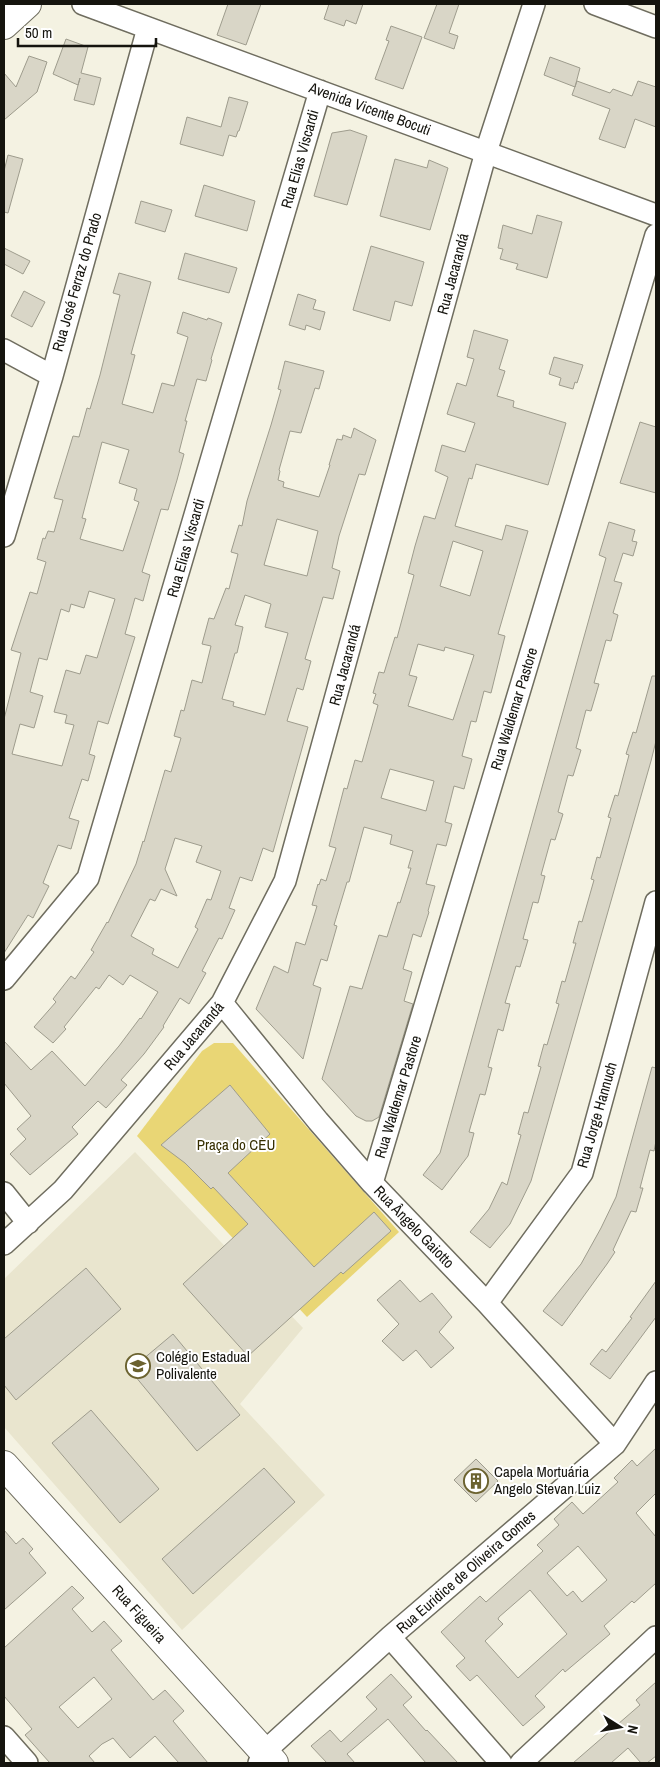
<svg xmlns="http://www.w3.org/2000/svg" width="660" height="1767" font-family="'Archivo Narrow',sans-serif">
	<rect width="100%" height="100%" fill="#f4f2e2"/>
	<path fill="#e9e5ce" d="M 135,1152 L 303,1328 L 240,1404 L 325,1495 L 182,1630 L 4,1427 L 4,1279 Z"/>
	<path fill="#e9d675" d="M 214,1043 L 233,1043 L 399,1232 L 307,1317 L 137,1136 L 202,1051 Z"/>
	<path fill="#d9d6c7" stroke="#9e9c8d" fill-rule="evenodd" d="M 228,4 L 261,4 L 246,45 L 217,35 Z
		M 329,4 L 363,4 L 356,24 L 346,20 L 344,26 L 324,19 Z
		M 437,4 L 459,4 L 449,33 L 458,36 L 454,49 L 424,38 Z
		M 391,26 L 422,37 L 403,89 L 375,79 L 389,41 L 386,40 Z
		M 66,39 L 88,47 L 81,73 L 101,78 L 94,105 L 74,100 L 80,78 L 78,85 L 53,74 Z
		M 29,56 L 47,62 L 37,92 L 4,120 L 4,73 L 16,87 Z
		M 550,57 L 580,68 L 575,87 L 544,75 Z
		M 577,81 L 610,93 L 613,89 L 632,96 L 638,81 L 656,87 L 656,127 L 635,119 L 625,148 L 599,139 L 610,109 L 572,95 Z
		M 229,97 L 248,102 L 239,131 L 238,131 L 236,137 L 229,135 L 223,156 L 180,144 L 187,117 L 221,127 Z
		M 350,130 L 367,136 L 347,205 L 314,196 L 332,133 Z
		M 8,155 L 23,159 L 8,213 L 4,212 L 4,171 Z
		M 395,159 L 427,168 L 429,160 L 448,168 L 430,230 L 380,216 Z
		M 204,185 L 255,201 L 247,231 L 195,216 Z
		M 141,201 L 172,210 L 165,232 L 135,223 Z
		M 537,215 L 562,222 L 547,278 L 516,269 L 518,264 L 500,259 L 503,249 L 498,248 L 503,225 L 532,234 Z
		M 371,246 L 424,262 L 412,306 L 395,301 L 390,321 L 353,310 Z
		M 4,248 L 30,261 L 23,274 L 4,264 Z
		M 185,253 L 237,268 L 229,293 L 178,279 Z
		M 119,273 L 151,282 L 131,354 L 135,355 L 122,404 L 153,413 L 162,383 L 174,386 L 188,337 L 177,333 L 183,312 L 207,320 L 208,318 L 222,323 L 211,359 L 212,360 L 206,381 L 197,379 L 185,421 L 187,421 L 179,452 L 184,454 L 177,480 L 168,510 L 161,509 L 142,572 L 150,575 L 143,601 L 135,598 L 125,634 L 135,637 L 108,724 L 98,721 L 89,754 L 95,756 L 88,781 L 82,779 L 69,818 L 79,821 L 71,849 L 58,845 L 43,883 L 49,886 L 33,918 L 28,915 L 4,953 L 4,719 L 21,653 L 11,650 L 30,592 L 37,594 L 46,562 L 37,559 L 43,538 L 45,539 L 48,531 L 54,532 L 63,500 L 54,498 L 73,436 L 79,437 L 87,408 L 90,409 L 100,375 L 120,295 L 113,293 ZM 102,442 L 129,450 L 119,483 L 137,489 L 134,500 L 139,502 L 123,551 L 80,539 L 86,519 L 82,518 ZM 89,591 L 115,599 L 97,658 L 86,655 L 80,674 L 66,670 L 54,712 L 67,715 L 65,723 L 74,725 L 62,766 L 12,754 L 20,724 L 34,728 L 43,696 L 30,692 L 39,658 L 47,660 L 61,609 L 69,612 L 71,604 L 84,608 Z
		M 24,291 L 45,302 L 32,327 L 11,316 Z
		M 298,294 L 316,300 L 313,309 L 325,312 L 320,330 L 306,325 L 305,330 L 289,325 Z
		M 474,330 L 508,340 L 499,369 L 505,371 L 497,396 L 514,401 L 513,407 L 566,423 L 548,485 L 476,464 L 472,479 L 469,478 L 455,526 L 502,540 L 506,525 L 528,531 L 498,634 L 505,636 L 491,693 L 484,691 L 476,722 L 471,721 L 462,756 L 472,759 L 464,789 L 454,786 L 445,822 L 452,824 L 446,846 L 437,844 L 426,884 L 435,886 L 428,911 L 429,912 L 421,937 L 413,934 L 403,969 L 412,972 L 404,1001 L 413,1004 L 379,1117 L 372,1121 L 366,1121 L 356,1116 L 322,1079 L 350,986 L 362,989 L 379,935 L 387,937 L 398,902 L 400,903 L 411,868 L 408,868 L 413,851 L 390,844 L 392,835 L 364,827 L 349,882 L 347,882 L 334,925 L 337,926 L 327,961 L 321,959 L 313,985 L 321,988 L 303,1059 L 256,1009 L 274,966 L 288,973 L 296,942 L 305,945 L 317,906 L 312,905 L 318,884 L 319,885 L 321,879 L 326,881 L 336,848 L 329,846 L 344,788 L 347,789 L 355,760 L 362,762 L 378,705 L 373,703 L 376,694 L 373,693 L 379,672 L 384,673 L 395,637 L 397,638 L 414,575 L 408,573 L 415,546 L 424,516 L 435,519 L 448,477 L 435,471 L 442,445 L 465,452 L 475,423 L 447,414 L 457,383 L 466,386 L 474,359 L 467,357 ZM 453,541 L 483,551 L 470,596 L 440,586 ZM 418,644 L 444,651 L 445,647 L 474,655 L 453,720 L 408,706 L 417,677 L 409,675 ZM 390,769 L 434,781 L 426,811 L 381,798 Z
		M 554,357 L 583,365 L 577,383 L 575,382 L 573,389 L 559,385 L 561,378 L 549,374 Z
		M 285,361 L 324,371 L 319,389 L 315,388 L 301,433 L 290,431 L 279,470 L 280,471 L 278,480 L 284,482 L 283,487 L 319,497 L 330,465 L 329,465 L 337,439 L 342,440 L 343,435 L 351,438 L 354,428 L 376,440 L 365,475 L 359,474 L 339,536 L 332,568 L 340,571 L 333,599 L 323,597 L 305,659 L 311,661 L 303,690 L 297,688 L 287,721 L 308,727 L 273,852 L 263,848 L 252,881 L 240,877 L 229,908 L 235,910 L 222,939 L 219,938 L 202,971 L 206,973 L 189,1004 L 180,998 L 163,1026 L 164,1027 L 144,1054 L 121,1080 L 127,1085 L 106,1108 L 98,1101 L 72,1127 L 78,1134 L 30,1175 L 10,1154 L 26,1139 L 17,1129 L 31,1116 L 4,1083 L 4,1041 L 31,1070 L 52,1051 L 85,1086 L 119,1046 L 140,1018 L 141,1019 L 158,992 L 130,975 L 123,985 L 109,975 L 99,989 L 96,987 L 64,1027 L 66,1029 L 53,1043 L 34,1027 L 56,1002 L 53,999 L 71,976 L 75,979 L 94,952 L 91,950 L 107,922 L 108,923 L 136,864 L 143,841 L 144,842 L 165,770 L 171,772 L 181,738 L 174,736 L 181,710 L 184,711 L 192,680 L 202,683 L 211,646 L 202,644 L 209,618 L 214,619 L 226,588 L 229,589 L 238,554 L 231,552 L 239,525 L 242,526 L 247,501 L 271,425 L 281,390 L 278,389 ZM 277,519 L 318,531 L 307,576 L 264,565 ZM 245,595 L 271,604 L 265,627 L 288,633 L 265,715 L 233,706 L 234,702 L 222,699 L 235,653 L 237,653 L 243,627 L 235,625 ZM 175,838 L 202,846 L 196,862 L 221,871 L 211,900 L 207,899 L 195,927 L 198,929 L 178,968 L 152,954 L 154,949 L 131,936 L 150,899 L 155,901 L 161,889 L 177,896 L 165,869 Z
		M 640,422 L 656,427 L 656,493 L 620,483 Z
		M 609,522 L 635,530 L 632,541 L 637,542 L 633,556 L 623,553 L 614,581 L 622,583 L 613,613 L 618,615 L 611,641 L 606,640 L 594,683 L 599,684 L 591,711 L 586,710 L 576,748 L 581,750 L 573,776 L 568,775 L 558,812 L 563,814 L 555,840 L 551,839 L 541,875 L 545,876 L 538,903 L 533,902 L 523,939 L 528,940 L 520,967 L 516,966 L 505,1003 L 510,1004 L 503,1031 L 498,1029 L 488,1067 L 492,1068 L 485,1095 L 480,1094 L 469,1132 L 474,1133 L 468,1156 L 442,1190 L 423,1175 L 440,1153 L 606,558 L 599,555 Z
		M 652,676 L 656,676 L 656,741 L 651,761 L 531,1181 L 510,1224 L 490,1248 L 470,1232 L 489,1209 L 502,1182 L 507,1185 L 521,1135 L 518,1134 L 524,1112 L 528,1113 L 541,1067 L 538,1066 L 544,1044 L 547,1045 L 559,1004 L 556,1003 L 562,981 L 565,982 L 576,943 L 573,943 L 579,921 L 582,922 L 594,880 L 591,879 L 597,857 L 600,858 L 611,818 L 608,817 L 615,795 L 618,796 L 629,755 L 626,754 L 633,732 L 636,733 Z
		M 652,1067 L 656,1068 L 656,1141 L 654,1151 L 650,1150 L 640,1188 L 643,1188 L 636,1212 L 631,1211 L 613,1250 L 615,1252 L 607,1264 L 562,1326 L 543,1311 L 581,1264 L 601,1228 L 616,1197 Z
		M 230,1085 L 270,1134 L 228,1173 L 314,1267 L 374,1212 L 391,1231 L 343,1274 L 341,1272 L 248,1356 L 183,1284 L 248,1224 L 213,1187 L 211,1189 L 185,1163 L 161,1145 Z
		M 86,1268 L 121,1309 L 16,1400 L 4,1385 L 4,1339 Z
		M 400,1280 L 420,1302 L 432,1293 L 452,1317 L 439,1332 L 454,1348 L 431,1368 L 416,1350 L 403,1361 L 382,1341 L 399,1324 L 377,1300 Z
		M 656,1281 L 656,1317 L 610,1379 L 590,1364 L 602,1349 L 606,1352 L 632,1318 L 630,1317 Z
		M 173,1334 L 240,1415 L 197,1451 L 130,1370 Z
		M 91,1410 L 159,1489 L 120,1523 L 52,1443 Z
		M 656,1448 L 656,1493 L 636,1513 L 656,1537 L 656,1583 L 634,1603 L 632,1601 L 604,1626 L 610,1634 L 565,1672 L 563,1669 L 535,1696 L 545,1707 L 523,1726 L 477,1675 L 470,1681 L 456,1666 L 465,1658 L 441,1632 L 480,1596 L 486,1602 L 543,1551 L 537,1545 L 559,1525 L 554,1519 L 572,1502 L 583,1514 L 618,1482 L 614,1478 L 632,1460 L 637,1466 ZM 578,1546 L 607,1580 L 582,1602 L 573,1591 L 567,1596 L 547,1573 ZM 530,1590 L 567,1634 L 518,1678 L 485,1641 L 503,1624 L 498,1619 L 499,1617 Z
		M 476,1459 L 498,1481 L 476,1502 L 454,1480 Z
		M 264,1468 L 295,1502 L 193,1594 L 162,1559 Z
		M 4,1530 L 16,1544 L 23,1538 L 33,1549 L 29,1553 L 46,1573 L 4,1610 Z
		M 72,1586 L 84,1598 L 72,1609 L 92,1632 L 104,1621 L 122,1641 L 111,1650 L 153,1700 L 165,1690 L 184,1711 L 173,1721 L 208,1763 L 179,1763 L 155,1736 L 130,1758 L 113,1738 L 102,1744 L 89,1756 L 95,1763 L 50,1763 L 25,1735 L 32,1729 L 4,1696 L 4,1648 ZM 94,1677 L 112,1699 L 78,1728 L 59,1707 Z
		M 391,1674 L 412,1697 L 403,1705 L 426,1731 L 427,1730 L 458,1763 L 426,1763 L 388,1719 L 347,1754 L 355,1763 L 327,1763 L 311,1746 L 330,1730 L 341,1742 L 377,1709 L 366,1697 Z
		M 656,1682 L 656,1756 L 647,1763 L 641,1763 L 628,1748 L 611,1763 L 573,1763 L 640,1705 L 636,1700 Z"/>
	<g fill="none" stroke-linecap="round" stroke-linejoin="round">
		<defs>
			<path id="street" d="M 83,4 L 656,215
				M 595,4 L 656,27
				M 4,350 L 52,376
				M 4,536 L 52,376 L 148,28
				M 4,979 L 88,878 L 320,91
				M 222,1003 L 318,1121 L 372,1183 L 487,1303 L 615,1444
				M 372,1183 L 656,235
				M 4,1193 L 28,1223
				M 4,1244 L 63,1190 L 222,1003 L 285,881 L 486,152 L 534,4
				M 487,1303 L 582,1173 L 656,902
				M 390,1637 L 501,1763
				M 4,1737 L 27,1763
				M 259,1763 L 264,1752 L 390,1637 L 615,1444 L 656,1382
				M 521,1763 L 656,1637"/>
			<path id="secondary" d="M 4,25 L 27,4
				M 4,1465 L 274,1763"/>
		</defs>
		<use href="#street" stroke="#6f6d5f" stroke-width="24"/>
		<use href="#secondary" stroke="#6f6d5f" stroke-width="30"/>
		<use href="#street" stroke="#fff" stroke-width="21"/>
		<use href="#secondary" stroke="#fff" stroke-width="28"/>
	</g>
	<defs>
		<symbol id="school-ring" viewBox="-11 -11 22 22"><circle r="9.5" fill="#fff" stroke="#6b622f" stroke-width="1.5"/><path d="M0-5L7-2L0 1L-7-2ZM-4 1L0 2.5L4 1V4Q0 6-4 4Z" fill="#6b622f"/></symbol>
		<symbol id="building-ring" viewBox="-11 -11 22 22"><circle r="9.5" fill="#fff" stroke="#6b622f" stroke-width="1.5"/><path d="M-4-6H4V6H1V3H-1V6H-4ZM-2.5-4.3h1.7v1.8h-1.7ZM.8-4.3h1.7v1.8H.8ZM-2.5-1h1.7V.8h-1.7ZM.8-1h1.7V.8H.8Z" fill="#6b622f"/></symbol>
	</defs>
	<g fill-rule="evenodd">
		<use href="#school-ring" x="124" y="1352" width="28" height="28"/>
		<use href="#building-ring" x="462" y="1467" width="28" height="28"/>
	</g>
	<g text-anchor="middle" stroke-width="4" stroke-linejoin="round" paint-order="stroke">
		<g font-size="15" fill="#15140e" stroke="#fff">
			<text transform="translate(370 109) rotate(20)" y="5">Avenida Vicente Bocuti</text>
			<text transform="translate(300 159) rotate(-74)" y="5">Rua Elias Viscardi</text>
			<text transform="translate(453 274) rotate(-75)" y="5">Rua Jacarandá</text>
			<text transform="translate(77 282) rotate(-74)" y="5">Rua José Ferraz do Prado</text>
			<text transform="translate(186 548) rotate(-74)" y="5">Rua Elias Viscardi</text>
			<text transform="translate(345 665) rotate(-75)" y="5">Rua Jacarandá</text>
			<text transform="translate(514 709) rotate(-73)" y="5">Rua Waldemar Pastore</text>
			<text transform="translate(194 1036) rotate(-50)" y="5">Rua Jacarandá</text>
			<text transform="translate(398 1097) rotate(-73)" y="5">Rua Waldemar Pastore</text>
			<text transform="translate(597 1115) rotate(-74)" y="5">Rua Jorge Hannuch</text>
			<text transform="translate(414 1227) rotate(46)" y="5">Rua Ângelo Gaiotto</text>
			<text transform="translate(466 1572) rotate(-41)" y="5">Rua Euridice de Oliveira Gomes</text>
			<text transform="translate(139 1614) rotate(48)" y="5">Rua Figueira</text>
		</g>
		<g font-size="15" fill="#362e00" stroke="#fff">
			<text x="236" y="1150">Praça do CÈU</text>
		</g>
		<g font-size="15" fill="#15140e" stroke="#fff" text-anchor="start">
			<text x="156" y="1362">Colégio Estadual<tspan x="156" dy="17">Polivalente</tspan></text>
			<text x="494" y="1477">Capela Mortuária<tspan x="494" dy="17">Angelo Stevan Luiz</tspan></text>
		</g>
	</g>
	<rect width="660" height="1767" fill="none" stroke="#15140e" stroke-width="10"/>
	<g transform="translate(620 1727) rotate(101)" stroke="#ffffff" stroke-width="4" paint-order="stroke">
	<path d="M0-4L9 19L0 12L-9 19Z" fill="#15140e"/>
	<text y="-8" font-size="14" font-weight="bold" text-anchor="middle" fill="#15140e">N</text>
	</g>
	<path d="M18 38v8h138v-8" fill="none" stroke="#15140e" stroke-width="2.5"/>
	<text x="25" y="38" font-size="15" fill="#15140e" stroke="#ffffff" stroke-width="4" paint-order="stroke">50 m</text>
</svg>
